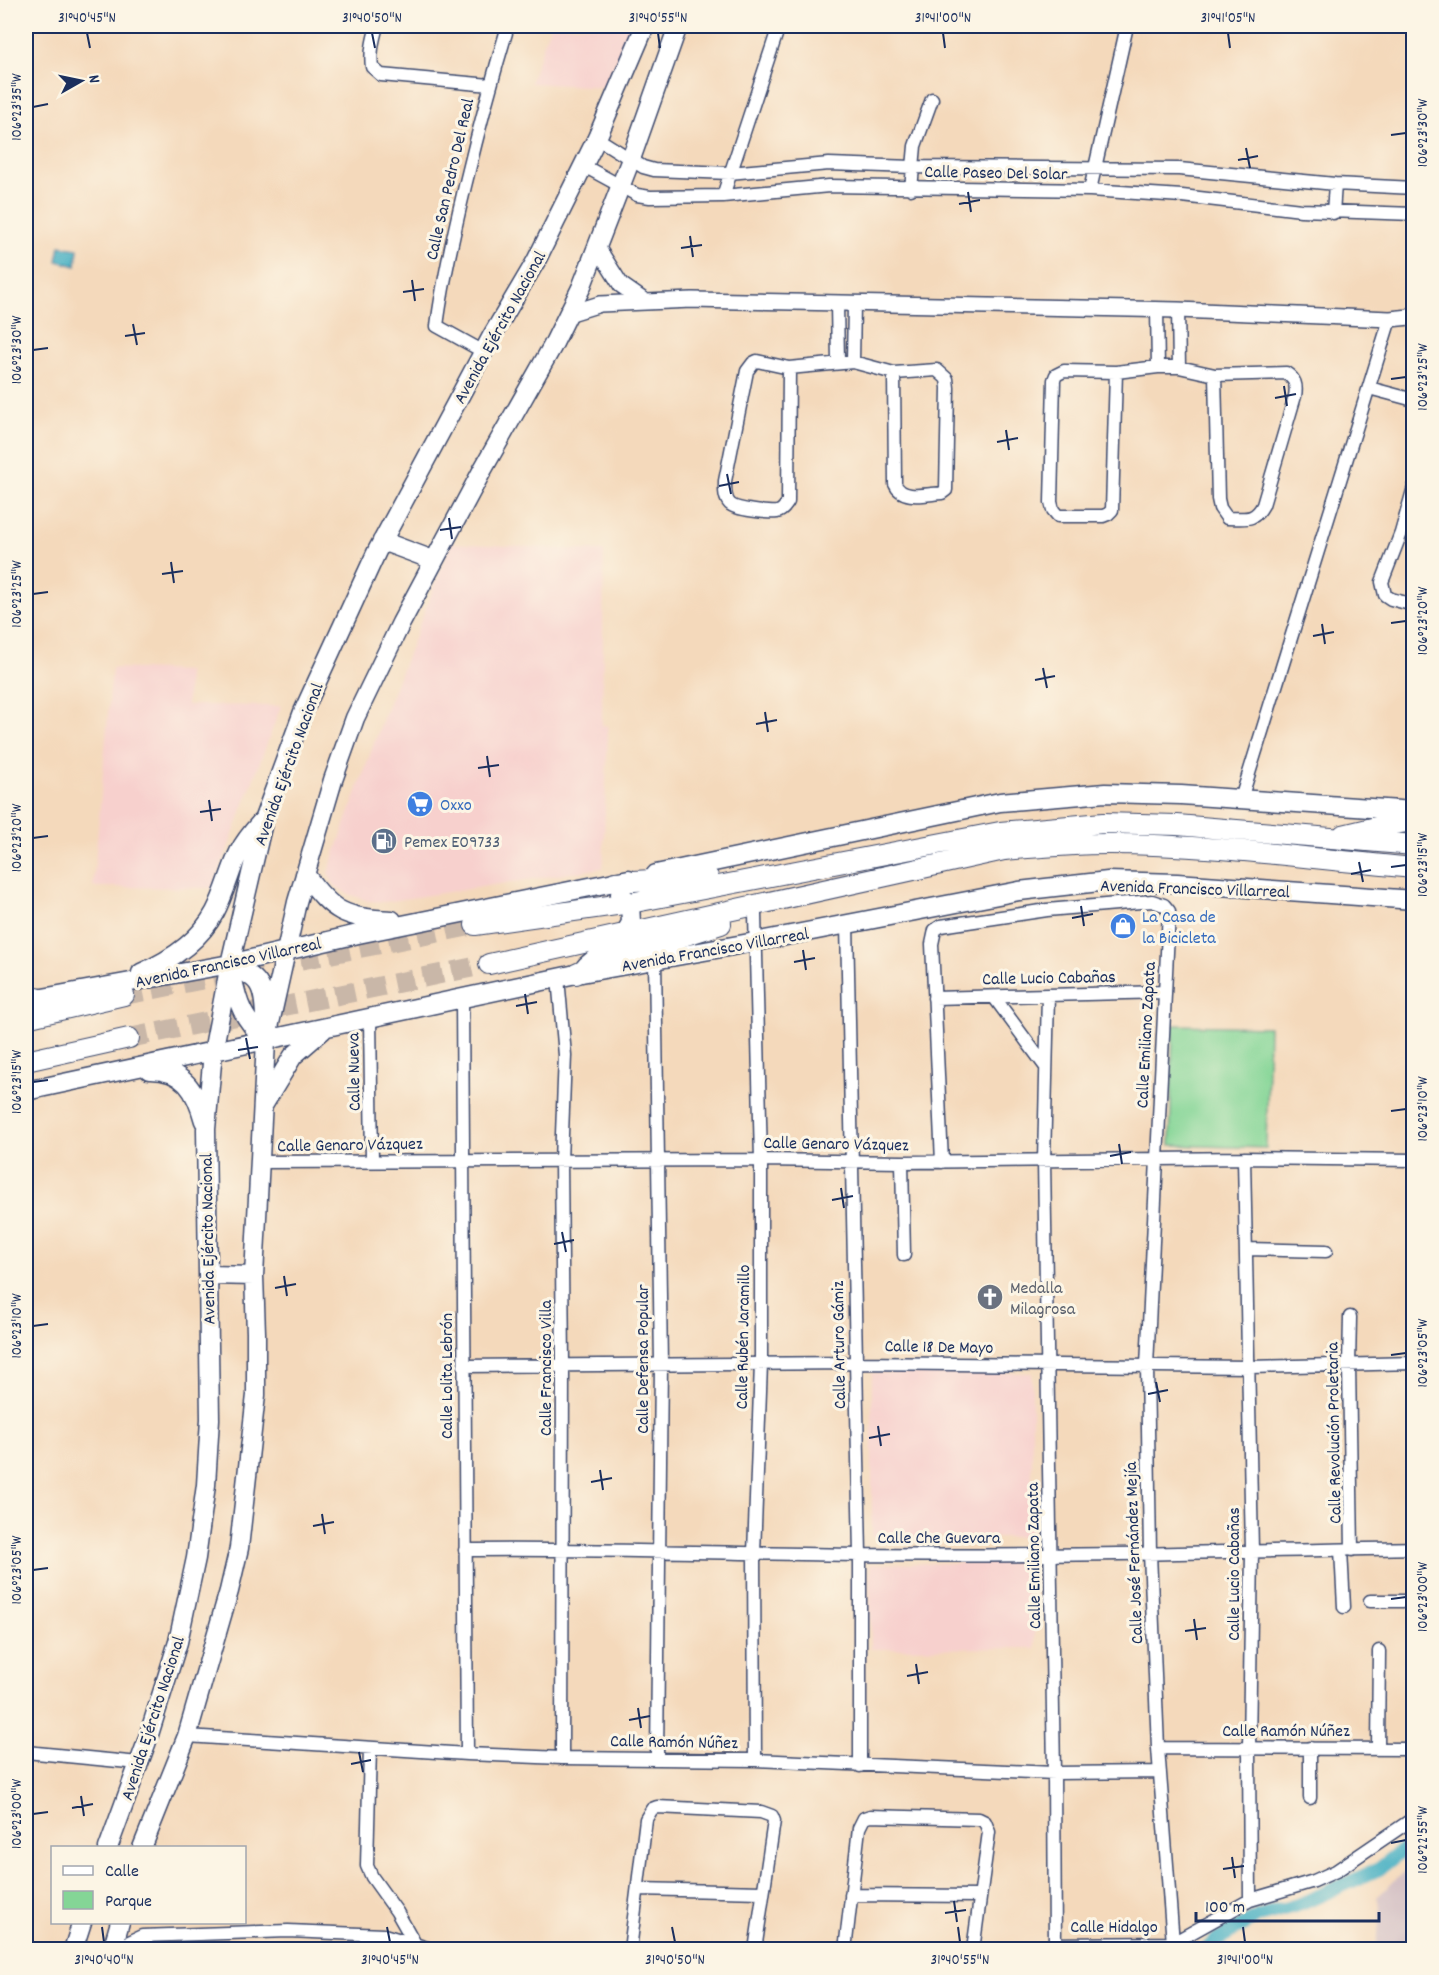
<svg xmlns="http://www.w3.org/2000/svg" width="1439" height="1975" font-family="Dekko,sans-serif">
	<rect width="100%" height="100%" fill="#fcf5e5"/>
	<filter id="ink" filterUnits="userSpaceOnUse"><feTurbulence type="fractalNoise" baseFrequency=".0167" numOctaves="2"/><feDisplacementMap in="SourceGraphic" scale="12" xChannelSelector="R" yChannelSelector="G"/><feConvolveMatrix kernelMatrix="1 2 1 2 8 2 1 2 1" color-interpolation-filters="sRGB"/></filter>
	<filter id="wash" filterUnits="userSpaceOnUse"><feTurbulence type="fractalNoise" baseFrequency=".008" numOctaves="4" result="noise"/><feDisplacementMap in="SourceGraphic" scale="24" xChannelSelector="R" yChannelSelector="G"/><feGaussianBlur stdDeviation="1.35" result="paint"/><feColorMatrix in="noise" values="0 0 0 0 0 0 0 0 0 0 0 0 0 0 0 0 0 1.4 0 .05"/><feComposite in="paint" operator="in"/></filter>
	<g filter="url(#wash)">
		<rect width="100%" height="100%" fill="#f4d9bb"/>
		<path fill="#f7d0cd" d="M 550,26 L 633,26 L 603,87 L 530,83 Z
			M 451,543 L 604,551 L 602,725 L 608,726 L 603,868 L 385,902 L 368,901 L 346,893 L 334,885 L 328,873 L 383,718 Z
			M 112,668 L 188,671 L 187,705 L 281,706 L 213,888 L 93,887 Z
			M 872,1373 L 1032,1373 L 1032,1537 L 872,1537 Z
			M 1035,1562 L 1035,1648 L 871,1649 L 870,1564 Z"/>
		<path fill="#d2bec3" d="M 1413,1864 L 1413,1949 L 1377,1949 L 1380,1908 L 1377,1897 Z"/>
		<path fill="#84d596" stroke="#50827a" stroke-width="1.5" d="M 1173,1025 L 1269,1027 L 1266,1148 L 1170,1145 Z"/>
		<path fill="#43aec2" stroke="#2f6e90" stroke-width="1.5" d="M 60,246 L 78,249 L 76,266 L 57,261 Z"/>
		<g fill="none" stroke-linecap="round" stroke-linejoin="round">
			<path stroke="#43aec2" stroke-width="14" d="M 257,1950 L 290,1948 L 321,1950
				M 1206,1950 L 1215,1941 L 1259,1916 L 1301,1904 L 1379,1869 L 1414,1841"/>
		</g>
	</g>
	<g filter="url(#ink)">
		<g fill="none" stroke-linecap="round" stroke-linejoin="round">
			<path stroke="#c9b7a8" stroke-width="20" stroke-dasharray="20 10" stroke-linecap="butt" d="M 124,995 L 475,925
				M 129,1038 L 489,964"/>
			<defs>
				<path id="minor" d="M 377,26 C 373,40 370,52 372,67 L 381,75 L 490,85
					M 597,138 L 643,167 L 654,170 L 729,173 L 829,164 L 912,167 L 1179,169 L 1335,184 L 1414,188
					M 584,166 L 637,195 L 650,197 L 723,196 L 829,186 L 1090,190 L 1182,196 L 1301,210 L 1414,214
					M 911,189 L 915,146 L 932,99
					M 1090,190 L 1127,26
					M 723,196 L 779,26
					M 1333,213 L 1335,184
					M 837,303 L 838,362
					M 1157,310 L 1158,367
					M 1178,310 L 1179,367
					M 484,352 L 437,326 C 443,279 454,232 465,186 C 478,132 492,79 508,26
					M 853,362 L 854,304
					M 789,368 L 788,502 C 785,506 783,511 777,512 C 769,513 736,510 730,504 C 724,498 725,489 725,481 L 747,371 L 753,363 L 757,361 L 789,368 L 853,362 L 894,373 L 937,370 L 947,379 L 948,388 L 946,490 L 942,493 C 926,494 902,501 895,484 L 894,373
					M 1116,372 L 1112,510 L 1108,514 L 1103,516 L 1058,516 L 1053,510 L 1051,502 L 1054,380 L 1056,375 L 1064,371 L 1116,372 L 1158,367 L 1179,367 L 1215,375 L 1286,373 C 1295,379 1297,385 1295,396 L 1263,505 C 1254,522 1245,518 1227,518 L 1220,508 L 1218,499 L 1215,375
					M 1369,388 L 1414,400
					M 1414,487 L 1401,533 L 1382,582 L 1385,595 L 1391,599 L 1414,605
					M 1241,799 L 1390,319
					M 755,914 L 761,1160 L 761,1364 L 754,1553 L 755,1760
					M 847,924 L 860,1555 L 860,1766
					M 655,959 L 661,1364 L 657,1758
					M 558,978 L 565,1055 L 561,1161 L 563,1364 L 562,1758
					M 1048,995 L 1044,1161 L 1054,1773 L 1055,1950
					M 994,997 L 1045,1066
					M 462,998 L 467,1754
					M 934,998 L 1164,992
					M 370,1019 L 372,1161
					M 1244,1158 L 1252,1551 L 1249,1748 L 1250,1900
					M 259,1162 L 761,1160 L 902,1162 L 1244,1158 L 1414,1160
					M 902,1162 L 904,1255
					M 942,1162 L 932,944 L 935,930 L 941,926 L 1047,910 L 1152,901 L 1164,905 L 1169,911 L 1147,1366 L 1150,1553 L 1158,1748 L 1173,1943
					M 1247,1249 L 1326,1251
					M 1350,1317 L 1349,1365 L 1352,1550
					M 464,1366 L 857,1363 L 1250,1367 L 1414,1363
					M 465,1550 C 597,1548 729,1554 861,1555 C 1045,1557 1229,1552 1414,1548
					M 1341,1550 L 1344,1607
					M 1370,1601 L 1414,1601
					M 187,1736 L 467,1754 L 562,1758 L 755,1760 L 1054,1773 L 1160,1772
					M 370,1748 L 367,1866 L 372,1877 L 397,1912 L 414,1942
					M 1158,1748 L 1414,1749
					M 1310,1748 L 1310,1798
					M 1378,1748 L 1379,1651
					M 26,1752 L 139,1763
					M 638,1889 L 762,1892
					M 851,1895 L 979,1896
					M 1055,1944 L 1173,1943 L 1250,1900 L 1314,1881 L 1336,1871 L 1414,1818
					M 112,1950 L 142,1936 L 288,1931 L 384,1935 L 434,1950
					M 630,1950 L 646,1819 L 652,1809 L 657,1807 L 761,1812 L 772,1816 L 774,1821 L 755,1950
					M 845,1950 L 859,1828 L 864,1818 L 870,1816 L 979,1819 L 985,1822 L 989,1832 L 973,1950"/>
				<path id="tertiary" d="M 597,247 L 621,285 L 644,301
					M 568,314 L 600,304 L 692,300 L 1178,310 L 1390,319 L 1410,317 L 1414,314"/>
				<path id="primary" d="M 382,541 L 433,560
					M 305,874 C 333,913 345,918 392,920
					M 656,874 L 1000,802 L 1105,793 L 1181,795 L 1414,811
					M 230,964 C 259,979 264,983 265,1017
					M 586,966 L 625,933 L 631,923 L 630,903 L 620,894
					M 141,973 C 171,960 199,942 215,912 C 225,893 230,871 239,852 C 245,840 253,831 261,822
					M 232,975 C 238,1006 243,1018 266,1041
					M 26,1001 L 230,964 L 358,934 L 629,879
					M 149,1070 C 184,1069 196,1091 204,1121
					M 26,1091 L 576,974 L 755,942 L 1019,891 L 1108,881 L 1177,883 L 1414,900
					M 264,1104 L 293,1056 L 323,1030
					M 208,1275 L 254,1276
					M 108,1848 L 146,1744 L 178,1642 L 196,1558 L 206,1485 L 210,1419 L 206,1129 L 213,1052 L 230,964 L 264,818 L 303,712 L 377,551 L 493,334 L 536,261 L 597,138 L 645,26
					M 142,1848 L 187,1736 L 229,1591 L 239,1548 L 256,1395 L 256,1333 L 254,1276 L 266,1041 L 297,902 L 333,780 L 355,718 L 401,623 L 483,469 L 552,347 L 581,288 L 631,159 L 678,26
					M 73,1950 L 82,1922
					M 112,1950 L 120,1922"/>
				<path id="trunk" d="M 1343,835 L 1385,825 L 1414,821
					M 615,882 L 708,877
					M 475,925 L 630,903 L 1000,832 L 1103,823 L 1177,825 L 1414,845
					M 489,964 L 1004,850 C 1039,847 1073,844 1109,844 C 1210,844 1312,859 1414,868
					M 576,974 L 607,960 L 721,924
					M 26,1003 L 37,998
					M 26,1018 L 124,995
					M 26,1061 L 129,1038"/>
			</defs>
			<use href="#minor" stroke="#3c486c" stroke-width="15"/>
			<use href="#tertiary" stroke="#3c486c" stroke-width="18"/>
			<use href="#primary" stroke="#3c486c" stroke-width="21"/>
			<use href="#trunk" stroke="#3c486c" stroke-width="22"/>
			<use href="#minor" stroke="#fff" stroke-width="12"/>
			<use href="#tertiary" stroke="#fff" stroke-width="15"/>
			<use href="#primary" stroke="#fff" stroke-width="18"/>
			<use href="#trunk" stroke="#fff" stroke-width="20"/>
		</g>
	</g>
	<path fill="none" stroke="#1b2f5e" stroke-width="2" d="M 87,33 L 90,48M 372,33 L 375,48M 658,33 L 660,48M 943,33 L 945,48M 1228,33 L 1230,48M 33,107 L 48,104M 1391,135 L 1406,133M 1246,148 L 1250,168M 1238,160 L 1258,156M 968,192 L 971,212M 959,204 L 980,200M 690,236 L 693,257M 681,248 L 702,245M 412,280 L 415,301M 403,292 L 424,289M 133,324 L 137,345M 125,336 L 145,333M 33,350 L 48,348M 1391,379 L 1406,377M 1284,386 L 1287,406M 1275,398 L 1296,394M 1006,430 L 1009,450M 997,442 L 1018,438M 727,474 L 731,494M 719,486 L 739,482M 449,518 L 452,539M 440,530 L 461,527M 171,562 L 174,583M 162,574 L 183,571M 33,594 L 48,592M 1391,623 L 1406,621M 1322,624 L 1325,644M 1313,636 L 1334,632M 1043,668 L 1047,688M 1035,680 L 1055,676M 765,712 L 768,732M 756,724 L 777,720M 487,756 L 490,777M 478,768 L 499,765M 209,800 L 212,821M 200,812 L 221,809M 33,838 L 48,836M 1359,862 L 1363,882M 1391,867 L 1406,865M 1351,874 L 1371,870M 1081,906 L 1084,926M 1072,918 L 1093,914M 803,950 L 806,970M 794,962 L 815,958M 525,994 L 528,1014M 516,1006 L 537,1002M 246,1038 L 250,1059M 238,1050 L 258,1047M 33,1082 L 48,1080M 1391,1111 L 1406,1109M 1119,1144 L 1122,1164M 1110,1156 L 1131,1152M 841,1188 L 844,1208M 832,1200 L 853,1196M 562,1232 L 566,1252M 554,1244 L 574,1240M 284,1276 L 287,1296M 275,1288 L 296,1284M 33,1326 L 48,1324M 1391,1355 L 1406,1353M 1156,1382 L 1160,1402M 1148,1394 L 1168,1390M 878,1426 L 881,1446M 869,1438 L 890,1434M 600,1470 L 603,1490M 591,1482 L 612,1478M 322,1514 L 325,1534M 313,1526 L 334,1522M 33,1570 L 48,1568M 1391,1599 L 1406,1597M 1194,1619 L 1197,1640M 1185,1631 L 1206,1628M 916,1664 L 919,1684M 907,1676 L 928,1672M 638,1708 L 641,1728M 629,1720 L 650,1716M 359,1752 L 363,1772M 351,1764 L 371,1760M 81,1796 L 84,1816M 72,1808 L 93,1804M 33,1814 L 48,1812M 1391,1843 L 1406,1840M 1232,1857 L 1235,1878M 1223,1869 L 1244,1866M 954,1901 L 957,1922M 945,1913 L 966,1910M 102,1927 L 104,1942M 387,1927 L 390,1942M 672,1927 L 675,1942M 958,1927 L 960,1942M 1243,1927 L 1245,1942"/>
	<defs>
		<symbol id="supermarket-disc" viewBox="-11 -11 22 22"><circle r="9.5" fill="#3f7fe0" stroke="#fcf5e5"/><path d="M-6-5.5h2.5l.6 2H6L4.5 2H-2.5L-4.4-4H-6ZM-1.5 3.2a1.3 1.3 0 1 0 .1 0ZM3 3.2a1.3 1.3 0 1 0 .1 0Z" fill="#fff"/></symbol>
		<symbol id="fuel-disc" viewBox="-11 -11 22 22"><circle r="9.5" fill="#5c6f8a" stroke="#fcf5e5"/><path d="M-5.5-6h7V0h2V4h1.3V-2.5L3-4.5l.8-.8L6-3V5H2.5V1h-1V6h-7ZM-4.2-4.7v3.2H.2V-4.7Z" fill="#fff"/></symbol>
		<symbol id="shop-disc" viewBox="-11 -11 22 22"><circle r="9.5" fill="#3f7fe0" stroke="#fcf5e5"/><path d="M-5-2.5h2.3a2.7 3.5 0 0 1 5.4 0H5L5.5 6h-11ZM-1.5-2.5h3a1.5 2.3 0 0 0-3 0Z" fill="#fff"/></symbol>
		<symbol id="church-disc" viewBox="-11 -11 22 22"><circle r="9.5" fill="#6b7280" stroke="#fcf5e5"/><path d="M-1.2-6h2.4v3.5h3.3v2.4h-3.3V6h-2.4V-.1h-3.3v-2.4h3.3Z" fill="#fff"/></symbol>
	</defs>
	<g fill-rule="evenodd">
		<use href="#supermarket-disc" x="405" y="789" width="30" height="30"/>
		<use href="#fuel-disc" x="369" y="826" width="30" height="30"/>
		<use href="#shop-disc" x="1108" y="911" width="30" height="30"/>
		<use href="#church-disc" x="975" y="1282" width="30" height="30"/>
	</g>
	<g text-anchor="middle" stroke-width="6" stroke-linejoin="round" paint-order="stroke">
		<g font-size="18" fill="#1b2f5e" stroke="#fcf5e5">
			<text transform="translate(996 172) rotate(1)" y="6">Calle Paseo Del Solar</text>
			<text transform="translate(449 179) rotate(-77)" y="6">Calle San Pedro Del Real</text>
			<text transform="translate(499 327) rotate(-61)" y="6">Avenida Ejército Nacional</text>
			<text transform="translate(288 764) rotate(-70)" y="6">Avenida Ejército Nacional</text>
			<text transform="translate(1195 888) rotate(2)" y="6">Avenida Francisco Villarreal</text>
			<text transform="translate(715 949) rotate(-10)" y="6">Avenida Francisco Villarreal</text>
			<text transform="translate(228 962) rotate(-12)" y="6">Avenida Francisco Villarreal</text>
			<text transform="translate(1049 977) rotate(-1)" y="6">Calle Lucio Cabañas</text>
			<text transform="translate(1145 1035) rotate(-87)" y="6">Calle Emiliano Zapata</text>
			<text transform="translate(353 1072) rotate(-91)" y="6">Calle Nueva</text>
			<text transform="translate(836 1143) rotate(1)" y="6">Calle Genaro Vázquez</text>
			<text transform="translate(350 1144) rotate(-1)" y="6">Calle Genaro Vázquez</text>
			<text transform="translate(207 1239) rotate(-91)" y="6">Avenida Ejército Nacional</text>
			<text transform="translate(742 1337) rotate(-89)" y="6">Calle Rubén Jaramillo</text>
			<text transform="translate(838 1345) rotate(-91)" y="6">Calle Arturo Gámiz</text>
			<text transform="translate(939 1346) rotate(1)" y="6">Calle 18 De Mayo</text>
			<text transform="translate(642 1359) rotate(-90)" y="6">Calle Defensa Popular</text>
			<text transform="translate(545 1368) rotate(-90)" y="6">Calle Francisco Villa</text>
			<text transform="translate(446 1376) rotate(-90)" y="6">Calle Lolita Lebrón</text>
			<text transform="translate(1333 1433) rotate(-91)" y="6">Calle Revolución Proletaria</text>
			<text x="939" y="1543">Calle Che Guevara</text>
			<text transform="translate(1133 1553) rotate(-92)" y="6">Calle José Fernández Mejía</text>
			<text transform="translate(1033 1556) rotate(-91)" y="6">Calle Emiliano Zapata</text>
			<text transform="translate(1233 1574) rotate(-90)" y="6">Calle Lucio Cabañas</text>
			<text transform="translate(152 1718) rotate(-72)" y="6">Avenida Ejército Nacional</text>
			<text x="1286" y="1736">Calle Ramón Núñez</text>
			<text transform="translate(674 1741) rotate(1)" y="6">Calle Ramón Núñez</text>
			<text x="1114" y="1932">Calle Hidalgo</text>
		</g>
		<g font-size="18" fill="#366cbe" stroke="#fcf5e5" text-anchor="start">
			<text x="440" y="810">Oxxo</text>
			<text x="1142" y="922">La Casa de<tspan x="1142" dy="21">la Bicicleta</tspan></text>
		</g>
		<g font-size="18" fill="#4e5e75" stroke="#fcf5e5" text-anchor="start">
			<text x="404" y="847">Pemex E09733</text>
		</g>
		<g font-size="18" fill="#5b616d" stroke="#fcf5e5" text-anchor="start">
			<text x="1010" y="1293">Medalla<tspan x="1010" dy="21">Milagrosa</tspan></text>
		</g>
	</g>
	<rect width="1439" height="1975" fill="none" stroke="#fcf5e5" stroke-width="66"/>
	<rect x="51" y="1846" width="195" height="78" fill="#fcf5e5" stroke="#a2a6af" stroke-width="1.5"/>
	<rect x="63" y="1866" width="30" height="9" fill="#ffffff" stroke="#a2a6af" stroke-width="1.5"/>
	<text x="105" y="1876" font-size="18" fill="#1b2f5e">Calle</text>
	<rect x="63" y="1891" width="30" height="18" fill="#84d596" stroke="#a2a6af" stroke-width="1.5"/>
	<text x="105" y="1906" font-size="18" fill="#1b2f5e">Parque</text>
	<g transform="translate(81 81) rotate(81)" stroke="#fcf5e5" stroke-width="4.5" paint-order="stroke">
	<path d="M0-4.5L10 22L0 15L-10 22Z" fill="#1b2f5e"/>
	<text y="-9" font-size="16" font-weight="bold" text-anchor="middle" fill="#1b2f5e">N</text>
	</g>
	<path d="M1196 1912v9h183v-9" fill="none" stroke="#1b2f5e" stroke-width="3"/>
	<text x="1205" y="1912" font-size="18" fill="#1b2f5e" stroke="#fcf5e5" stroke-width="4.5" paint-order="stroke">100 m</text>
	<rect x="33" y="33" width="1373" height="1909" fill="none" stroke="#1b2f5e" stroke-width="2"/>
	<g font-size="15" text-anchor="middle" fill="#1b2f5e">
		<text x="87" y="22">31°40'45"N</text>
		<text x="372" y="22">31°40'50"N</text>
		<text x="658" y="22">31°40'55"N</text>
		<text x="943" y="22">31°41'00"N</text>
		<text x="1228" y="22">31°41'05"N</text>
		<text transform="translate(16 107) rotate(-90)" y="5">106°23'35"W</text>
		<text transform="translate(1422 133) rotate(-90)" y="5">106°23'30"W</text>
		<text transform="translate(16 350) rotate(-90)" y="5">106°23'30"W</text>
		<text transform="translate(1422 377) rotate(-90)" y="5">106°23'25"W</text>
		<text transform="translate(16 594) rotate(-90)" y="5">106°23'25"W</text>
		<text transform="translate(1422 621) rotate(-90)" y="5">106°23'20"W</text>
		<text transform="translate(16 838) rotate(-90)" y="5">106°23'20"W</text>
		<text transform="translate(1422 865) rotate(-90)" y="5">106°23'15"W</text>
		<text transform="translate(16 1082) rotate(-90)" y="5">106°23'15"W</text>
		<text transform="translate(1422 1109) rotate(-90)" y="5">106°23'10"W</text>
		<text transform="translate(16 1326) rotate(-90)" y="5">106°23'10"W</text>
		<text transform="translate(1422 1353) rotate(-90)" y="5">106°23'05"W</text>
		<text transform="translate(16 1570) rotate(-90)" y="5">106°23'05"W</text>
		<text transform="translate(1422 1597) rotate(-90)" y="5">106°23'00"W</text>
		<text transform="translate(16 1814) rotate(-90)" y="5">106°23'00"W</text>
		<text transform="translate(1422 1840) rotate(-90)" y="5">106°22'55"W</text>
		<text x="104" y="1964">31°40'40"N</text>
		<text x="390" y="1964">31°40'45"N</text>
		<text x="675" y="1964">31°40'50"N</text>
		<text x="960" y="1964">31°40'55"N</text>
		<text x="1245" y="1964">31°41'00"N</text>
	</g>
</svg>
